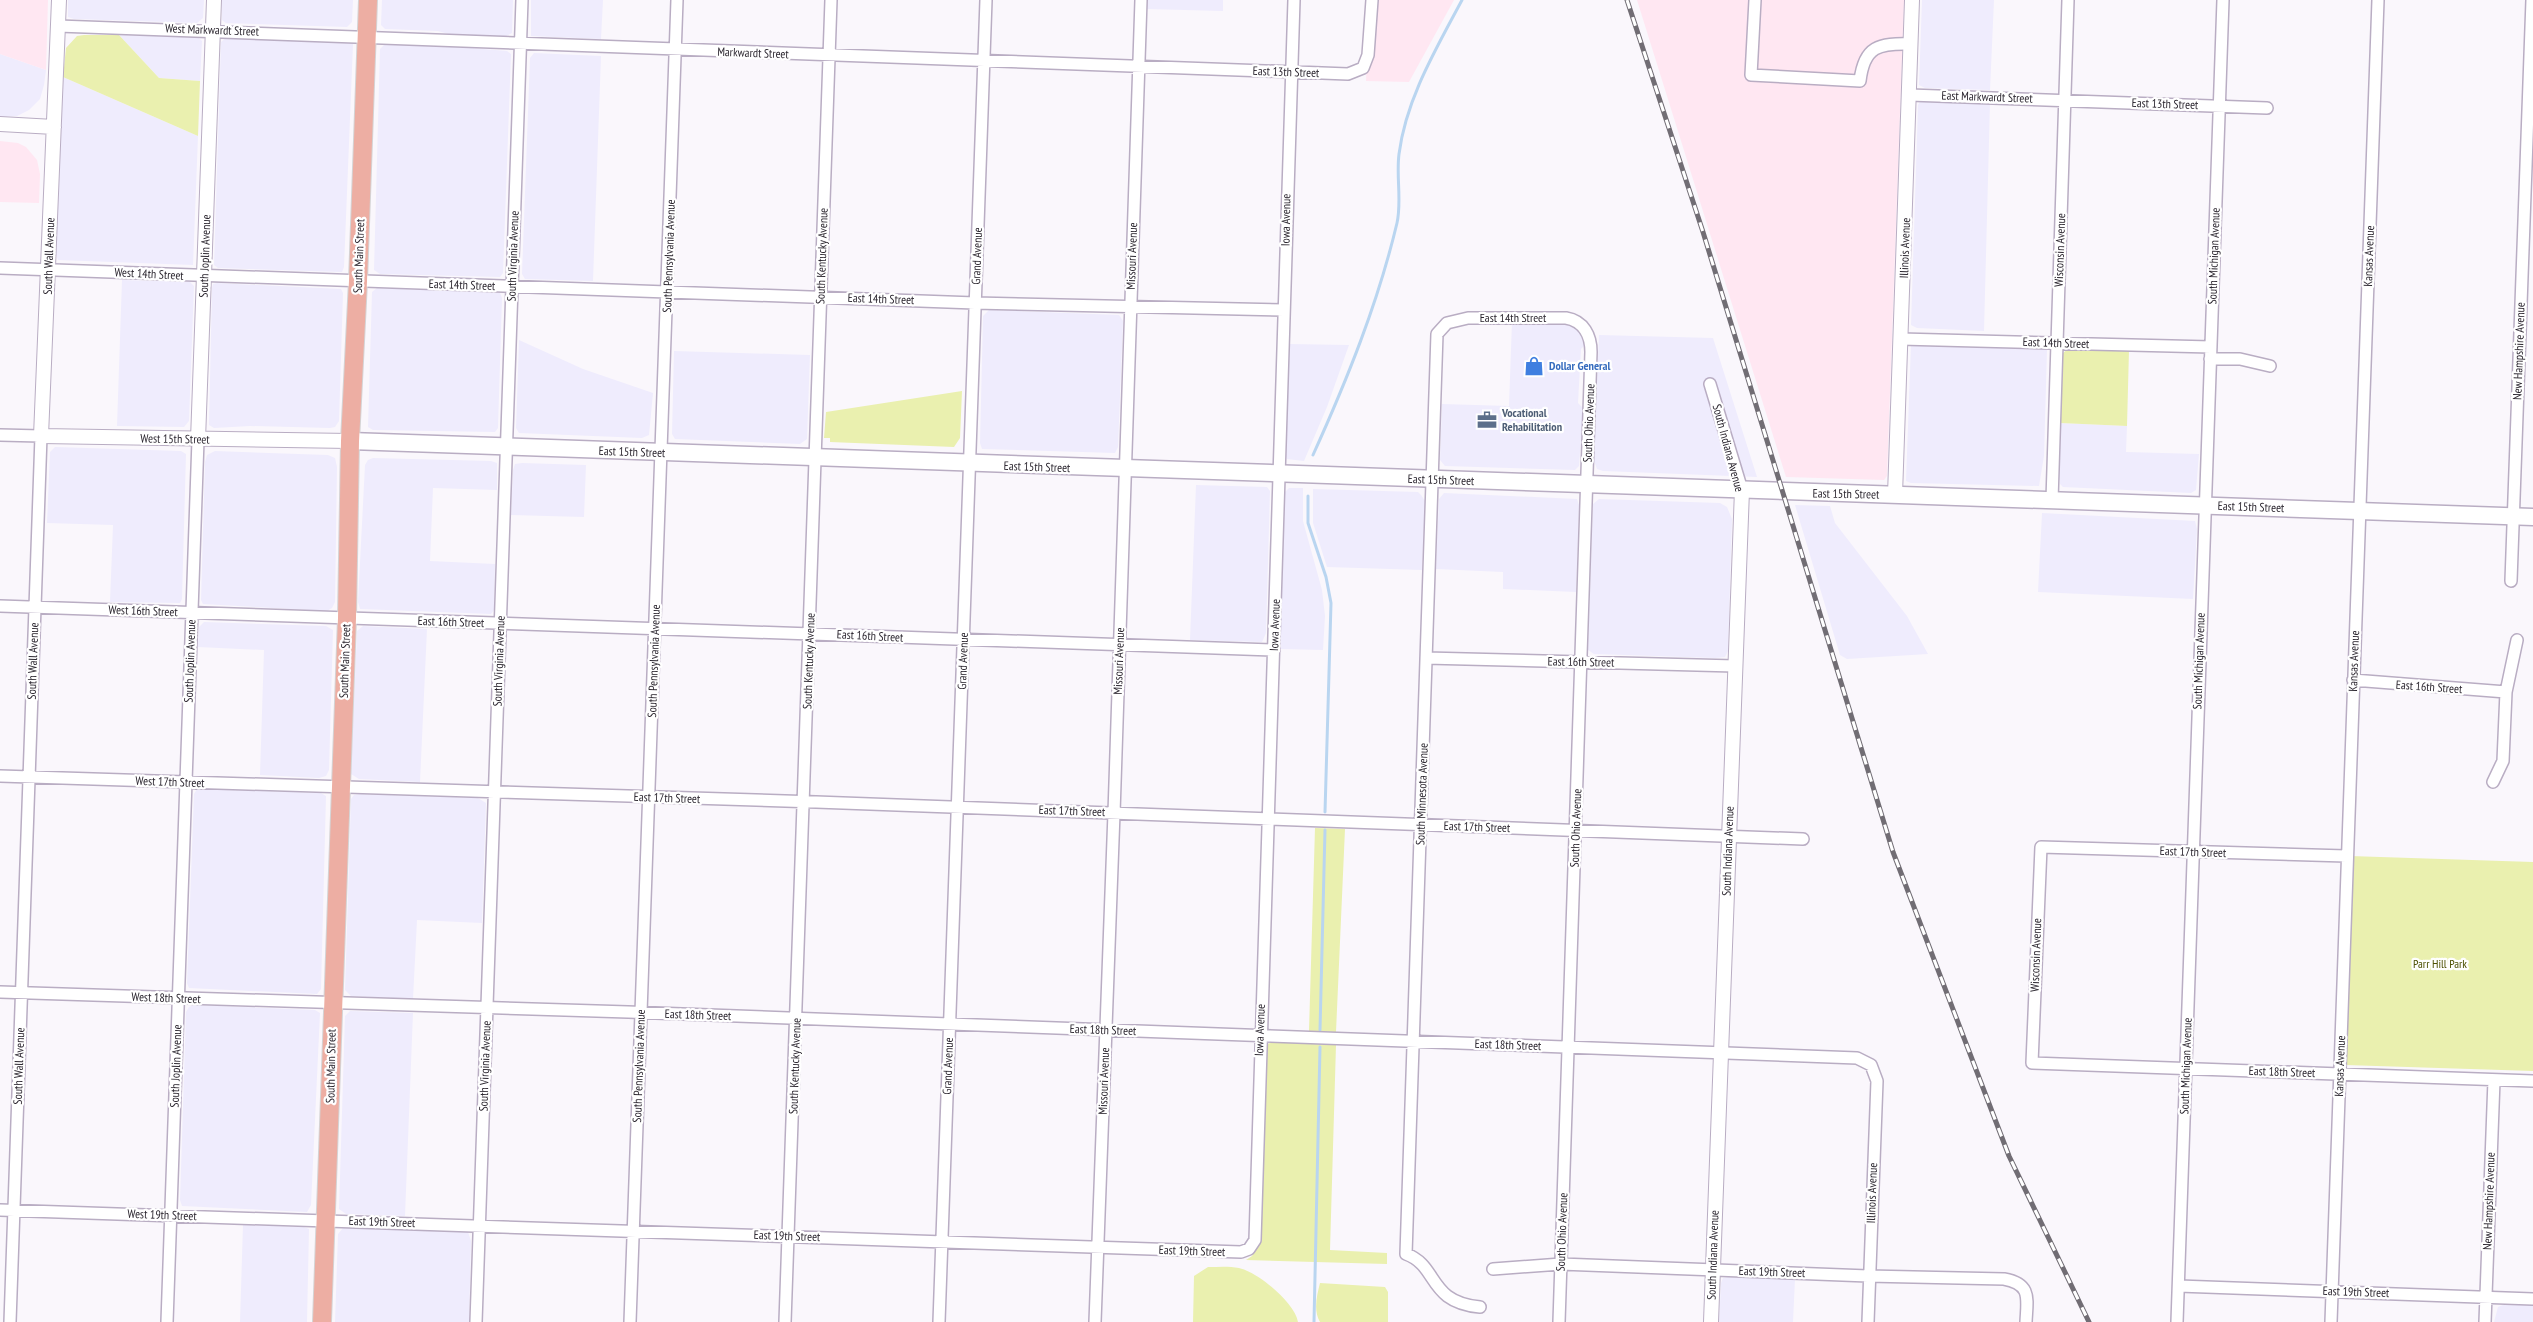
<svg xmlns="http://www.w3.org/2000/svg" width="2533" height="1322" font-family="'PT Sans Narrow',sans-serif">
	<rect width="100%" height="100%" fill="#faf7fc"/>
	<path fill="#efecfd" d="M 68,0 L 204,0 L 203,18 L 197,23 L 74,19 L 68,17 Z
		M 222,0 L 353,0 L 352,22 L 347,27 L 226,23 L 222,20 Z
		M 382,0 L 513,0 L 512,33 L 504,37 L 452,35 L 438,31 L 385,29 L 381,25 Z
		M 531,0 L 603,0 L 601,39 L 531,36 Z
		M 1146,0 L 1223,0 L 1223,11 L 1146,9 Z
		M 1922,0 L 1994,0 L 1990,90 L 1925,88 L 1919,85 Z
		M 119,35 L 198,37 L 202,41 L 200,81 L 159,78 Z
		M 226,38 L 349,42 L 353,44 L 344,267 L 342,272 L 218,268 L 214,265 L 221,42 Z
		M 386,43 L 437,45 L 507,51 L 511,54 L 503,273 L 500,277 L 380,274 L 374,270 L 380,49 Z
		M 534,53 L 601,56 L 593,281 L 525,279 L 522,274 L 530,58 Z
		M 0,54 L 46,70 L 44,85 L 40,99 L 29,110 L 17,116 L 0,117 Z
		M 63,77 L 198,136 L 193,265 L 58,260 L 56,255 Z
		M 1921,100 L 1990,103 L 1984,331 L 1917,328 L 1911,325 L 1918,105 Z
		M 122,280 L 190,282 L 194,286 L 189,421 L 184,427 L 117,426 Z
		M 217,283 L 341,289 L 343,293 L 339,421 L 335,427 L 330,428 L 250,426 L 214,428 L 209,425 L 212,288 L 213,284 Z
		M 377,288 L 500,293 L 502,298 L 498,428 L 495,432 L 373,430 L 368,427 L 372,292 Z
		M 989,310 L 1119,315 L 1123,321 L 1118,447 L 1115,453 L 982,449 L 980,443 L 983,316 Z
		M 1512,321 L 1563,322 L 1575,326 L 1582,333 L 1585,345 L 1581,349 L 1578,403 L 1583,408 L 1579,466 L 1575,470 L 1445,466 L 1440,460 L 1442,404 L 1509,406 Z
		M 1599,335 L 1713,338 L 1757,477 L 1603,471 L 1597,469 L 1594,461 Z
		M 519,340 L 583,369 L 653,393 L 649,435 L 642,438 L 519,433 L 516,428 Z
		M 1289,344 L 1349,345 L 1327,407 L 1304,461 L 1287,459 L 1284,452 Z
		M 1911,344 L 2045,348 L 2047,350 L 2044,456 L 2039,486 L 1911,483 L 1906,481 Z
		M 674,351 L 810,355 L 807,439 L 800,444 L 675,439 L 672,434 Z
		M 2060,423 L 2127,426 L 2126,452 L 2199,454 L 2196,490 L 2191,493 L 2063,487 L 2060,484 L 2058,458 Z
		M 55,447 L 181,451 L 186,454 L 182,599 L 180,603 L 110,602 L 113,525 L 47,523 L 50,452 Z
		M 215,451 L 328,455 L 335,458 L 337,467 L 335,602 L 332,608 L 327,611 L 203,604 L 201,600 L 205,462 L 207,455 Z
		M 373,458 L 491,461 L 497,463 L 497,490 L 433,488 L 430,561 L 495,564 L 494,610 L 491,614 L 360,609 L 358,602 L 365,465 L 368,460 Z
		M 522,463 L 586,465 L 584,517 L 511,515 L 513,470 L 515,464 Z
		M 1196,485 L 1267,487 L 1270,491 L 1266,633 L 1262,642 L 1190,640 Z
		M 1289,488 L 1303,488 L 1303,521 L 1322,590 L 1325,616 L 1323,650 L 1280,649 L 1284,493 Z
		M 1313,489 L 1418,492 L 1421,495 L 1425,501 L 1422,570 L 1327,567 L 1313,523 Z
		M 1444,493 L 1577,499 L 1579,505 L 1576,592 L 1503,589 L 1503,572 L 1436,569 L 1439,499 Z
		M 1599,499 L 1720,503 L 1727,507 L 1732,519 L 1728,651 L 1725,657 L 1715,658 L 1594,654 L 1588,650 L 1593,504 Z
		M 1795,505 L 1830,506 L 1835,523 L 1907,616 L 1928,654 L 1847,659 L 1840,655 Z
		M 2042,513 L 2195,521 L 2197,529 L 2193,599 L 2038,592 Z
		M 204,622 L 326,626 L 333,630 L 329,770 L 326,776 L 319,778 L 260,775 L 264,650 L 198,647 L 199,627 Z
		M 363,626 L 427,629 L 420,782 L 359,779 L 351,774 L 357,631 Z
		M 197,789 L 321,793 L 326,796 L 321,989 L 317,994 L 189,988 L 187,983 L 194,794 Z
		M 360,794 L 478,798 L 486,803 L 482,923 L 417,920 L 413,999 L 351,996 L 345,990 L 351,799 L 354,795 Z
		M 194,1005 L 315,1010 L 320,1013 L 311,1205 L 307,1212 L 182,1206 L 180,1200 L 186,1012 L 189,1007 Z
		M 350,1011 L 413,1013 L 405,1216 L 346,1214 L 339,1209 L 345,1016 Z
		M 243,1225 L 304,1227 L 309,1229 L 307,1322 L 240,1322 Z
		M 343,1228 L 468,1232 L 471,1241 L 469,1322 L 335,1322 L 338,1234 Z
		M 1728,1277 L 1795,1279 L 1793,1322 L 1719,1322 L 1721,1283 L 1723,1278 Z
		M 2505,1304 L 2533,1305 L 2533,1322 L 2494,1322 L 2498,1307 Z"/>
	<path fill="#ffe7f2" d="M 0,0 L 48,0 L 46,70 L 0,54 Z
		M 1369,0 L 1454,0 L 1409,82 L 1366,81 Z
		M 1637,0 L 1904,0 L 1887,476 L 1884,480 L 1786,477 Z
		M 0,141 L 18,143 L 26,147 L 37,160 L 40,174 L 39,203 L 0,202 Z"/>
	<path fill="#eaf0af" d="M 84,35 L 119,35 L 159,78 L 200,81 L 198,136 L 63,77 L 66,48 L 77,36 Z
		M 2069,348 L 2129,350 L 2127,426 L 2060,423 L 2062,354 Z
		M 962,391 L 960,438 L 954,447 L 830,442 L 830,438 L 824,438 L 826,412 Z
		M 1315,828 L 1345,829 L 1336,1032 L 1309,1031 Z
		M 2350,856 L 2533,862 L 2533,1071 L 2345,1065 Z
		M 1272,1042 L 1336,1045 L 1330,1250 L 1387,1253 L 1387,1264 L 1246,1260 L 1252,1256 L 1257,1247 L 1266,1045 Z
		M 1208,1267 C 1218,1267 1229,1266 1239,1268 C 1258,1272 1295,1303 1298,1322 L 1193,1322 L 1194,1276 Z
		M 1320,1283 L 1385,1287 L 1388,1292 L 1388,1322 L 1320,1322 C 1313,1310 1317,1295 1320,1283 Z"/>
	<g fill="none" stroke-linecap="round" stroke-linejoin="round">
		<path stroke="#b9d5f0" stroke-width="3" d="M 1313,455 C 1347,380 1378,303 1397,223 C 1402,201 1396,177 1399,154 C 1406,99 1436,49 1462,0
			M 1308,496 L 1308,523 L 1326,577 L 1331,603 L 1325,812
			M 1320,1030 L 1325,830
			M 1314,1322 L 1320,1047"/>
		<defs>
			<path id="minor" d="M 1755,0 L 1751,75 L 1860,81 C 1864,46 1879,43 1911,44
				M 58,26 L 1348,74 L 1363,68 L 1368,55 L 1372,0
				M 1910,95 L 2267,108
				M 0,268 L 975,303 L 1284,310
				M 1901,339 L 2211,347
				M 2210,359 L 2240,359 L 2270,366
				M 1710,384 L 1742,490
				M 0,435 L 41,436 L 10,1322
				M 2052,500 L 2068,0
				M 2511,581 L 2532,0
				M 0,606 L 1274,650
				M 1426,658 L 1735,666
				M 2353,680 L 2506,692
				M 0,776 L 816,802 L 1803,839
				M 2493,782 L 2503,761 L 2506,692 L 2517,640
				M 2346,856 L 2041,847 L 2032,1063 L 2533,1081
				M 0,992 L 628,1012 L 1857,1058 L 1871,1065 L 1877,1081 L 1868,1322
				M 0,1210 L 1241,1252 L 1249,1249 L 1255,1240 L 1294,0
				M 1493,1269 L 1561,1264 L 1868,1276 L 2004,1279 C 2032,1284 2027,1299 2026,1322
				M 2179,1286 L 2533,1299
				M 1480,1307 C 1427,1302 1439,1266 1406,1254 L 1437,334 L 1447,323 L 1468,318 L 1566,318 C 1584,321 1591,336 1591,352 L 1559,1322
				M 167,1322 L 198,440
				M 476,1322 L 522,0
				M 630,1322 L 677,0
				M 785,1322 L 831,0
				M 939,1322 L 986,0
				M 1095,1322 L 1114,813 L 1141,0
				M 2177,1322 L 2223,0
				M 2331,1322 L 2378,0
				M 2485,1322 L 2494,1080"/>
			<path id="tertiary" d="M 59,0 L 41,436 L 350,441
				M 0,124 L 54,127
				M 198,440 L 214,0
				M 1895,495 L 1912,0
				M 1711,1322 L 1742,490"/>
			<path id="secondary" d="M 350,441 L 2533,517"/>
			<path id="primary" d="M 322,1322 L 347,618 L 350,441 L 358,281 L 368,0"/>
		</defs>
		<use href="#minor" stroke="#b9adc3" stroke-width="14"/>
		<use href="#tertiary" stroke="#b9adc3" stroke-width="16"/>
		<use href="#secondary" stroke="#b9adc3" stroke-width="19"/>
		<use href="#primary" stroke="#d5d4d5" stroke-width="20"/>
		<use href="#minor" stroke="#fff" stroke-width="11"/>
		<use href="#tertiary" stroke="#fff" stroke-width="14"/>
		<use href="#secondary" stroke="#fff" stroke-width="16"/>
		<use href="#primary" stroke="#edaea3" stroke-width="18"/>
		<defs>
			<path id="rail" d="M 1627,0 L 1703,232 L 1893,852 L 2009,1156 L 2089,1322"/>
		</defs>
		<use href="#rail" stroke="#716d74" stroke-width="5"/>
		<use href="#rail" stroke="#fff" stroke-width="3" stroke-dasharray="9" stroke-linecap="butt"/>
	</g>
	<defs>
		<symbol id="shop-bare" viewBox="-9 -9 18 18"><path d="M-5-2.5h2.3a2.7 3.5 0 0 1 5.4 0H5L5.5 6h-11ZM-1.5-2.5h3a1.5 2.3 0 0 0-3 0Z" fill="#3f7fe0" stroke="#fff" stroke-width="2.5" paint-order="stroke"/></symbol>
		<symbol id="office-bare" viewBox="-9 -9 18 18"><path d="M-6-3h4V-5.5h4V-3h4V5H-6ZM-1-4.5V-3h2v-1.5ZM-6 0V1H6V0Z" fill="#5c6f8a" stroke="#fff" stroke-width="2.5" paint-order="stroke"/></symbol>
	</defs>
	<g fill-rule="evenodd">
		<use href="#shop-bare" x="1520" y="352" width="28" height="28"/>
		<use href="#office-bare" x="1473" y="406" width="28" height="28"/>
	</g>
	<g text-anchor="middle" stroke-width="4.5" stroke-linejoin="round" paint-order="stroke">
		<g font-size="12" fill="#2b262f" stroke="#fff">
			<text transform="translate(212 30) rotate(2)" y="4">West Markwardt Street</text>
			<text transform="translate(753 53) rotate(2)" y="4">Markwardt Street</text>
			<text transform="translate(1286 72) rotate(2)" y="4">East 13th Street</text>
			<text transform="translate(1987 97) rotate(2)" y="4">East Markwardt Street</text>
			<text transform="translate(2165 104) rotate(2)" y="4">East 13th Street</text>
			<text transform="translate(1286 220) rotate(-89)" y="4">Iowa Avenue</text>
			<text transform="translate(1905 248) rotate(-88)" y="4">Illinois Avenue</text>
			<text transform="translate(2060 250) rotate(-88)" y="4">Wisconsin Avenue</text>
			<text transform="translate(49 256) rotate(-88)" y="4">South Wall Avenue</text>
			<text transform="translate(205 256) rotate(-88)" y="4">South Joplin Avenue</text>
			<text transform="translate(359 256) rotate(-88)" y="4">South Main Street</text>
			<text transform="translate(513 256) rotate(-88)" y="4">South Virginia Avenue</text>
			<text transform="translate(669 256) rotate(-88)" y="4">South Pennsylvania Avenue</text>
			<text transform="translate(822 256) rotate(-88)" y="4">South Kentucky Avenue</text>
			<text transform="translate(977 256) rotate(-88)" y="4">Grand Avenue</text>
			<text transform="translate(1132 256) rotate(-88)" y="4">Missouri Avenue</text>
			<text transform="translate(2214 256) rotate(-88)" y="4">South Michigan Avenue</text>
			<text transform="translate(2369 256) rotate(-88)" y="4">Kansas Avenue</text>
			<text transform="translate(149 274) rotate(3)" y="4">West 14th Street</text>
			<text transform="translate(462 285) rotate(2)" y="4">East 14th Street</text>
			<text transform="translate(881 299) rotate(2)" y="4">East 14th Street</text>
			<text x="1513" y="322">East 14th Street</text>
			<text transform="translate(2056 343) rotate(2)" y="4">East 14th Street</text>
			<text transform="translate(2519 351) rotate(-88)" y="4">New Hampshire Avenue</text>
			<text transform="translate(1589 423) rotate(-88)" y="4">South Ohio Avenue</text>
			<text transform="translate(175 439) rotate(1)" y="4">West 15th Street</text>
			<text transform="translate(1728 448) rotate(75)" y="4">South Indiana Avenue</text>
			<text transform="translate(632 452) rotate(2)" y="4">East 15th Street</text>
			<text transform="translate(1037 467) rotate(2)" y="4">East 15th Street</text>
			<text transform="translate(1441 480) rotate(2)" y="4">East 15th Street</text>
			<text transform="translate(1846 494) rotate(1)" y="4">East 15th Street</text>
			<text transform="translate(2251 507) rotate(2)" y="4">East 15th Street</text>
			<text transform="translate(143 611) rotate(2)" y="4">West 16th Street</text>
			<text transform="translate(451 622) rotate(2)" y="4">East 16th Street</text>
			<text transform="translate(1275 625) rotate(-88)" y="4">Iowa Avenue</text>
			<text transform="translate(870 636) rotate(3)" y="4">East 16th Street</text>
			<text transform="translate(33 661) rotate(-88)" y="4">South Wall Avenue</text>
			<text transform="translate(190 661) rotate(-88)" y="4">South Joplin Avenue</text>
			<text transform="translate(345 661) rotate(-88)" y="4">South Main Street</text>
			<text transform="translate(499 661) rotate(-88)" y="4">South Virginia Avenue</text>
			<text transform="translate(654 661) rotate(-88)" y="4">South Pennsylvania Avenue</text>
			<text transform="translate(809 661) rotate(-88)" y="4">South Kentucky Avenue</text>
			<text transform="translate(963 661) rotate(-88)" y="4">Grand Avenue</text>
			<text transform="translate(1119 661) rotate(-88)" y="4">Missouri Avenue</text>
			<text transform="translate(2199 661) rotate(-88)" y="4">South Michigan Avenue</text>
			<text transform="translate(2354 661) rotate(-88)" y="4">Kansas Avenue</text>
			<text transform="translate(1581 662) rotate(1)" y="4">East 16th Street</text>
			<text transform="translate(2429 687) rotate(4)" y="4">East 16th Street</text>
			<text transform="translate(170 782) rotate(2)" y="4">West 17th Street</text>
			<text transform="translate(1422 794) rotate(-88)" y="4">South Minnesota Avenue</text>
			<text transform="translate(667 798) rotate(2)" y="4">East 17th Street</text>
			<text transform="translate(1072 811) rotate(2)" y="4">East 17th Street</text>
			<text transform="translate(1477 827) rotate(2)" y="4">East 17th Street</text>
			<text transform="translate(1576 828) rotate(-88)" y="4">South Ohio Avenue</text>
			<text transform="translate(1728 851) rotate(-88)" y="4">South Indiana Avenue</text>
			<text transform="translate(2193 852) rotate(2)" y="4">East 17th Street</text>
			<text transform="translate(2036 955) rotate(-88)" y="4">Wisconsin Avenue</text>
			<text transform="translate(166 998) rotate(2)" y="4">West 18th Street</text>
			<text transform="translate(698 1015) rotate(2)" y="4">East 18th Street</text>
			<text transform="translate(1103 1030) rotate(2)" y="4">East 18th Street</text>
			<text transform="translate(1260 1030) rotate(-88)" y="4">Iowa Avenue</text>
			<text transform="translate(1508 1045) rotate(2)" y="4">East 18th Street</text>
			<text transform="translate(19 1066) rotate(-88)" y="4">South Wall Avenue</text>
			<text transform="translate(176 1066) rotate(-88)" y="4">South Joplin Avenue</text>
			<text transform="translate(331 1066) rotate(-89)" y="4">South Main Street</text>
			<text transform="translate(485 1066) rotate(-88)" y="4">South Virginia Avenue</text>
			<text transform="translate(639 1066) rotate(-88)" y="4">South Pennsylvania Avenue</text>
			<text transform="translate(795 1066) rotate(-88)" y="4">South Kentucky Avenue</text>
			<text transform="translate(948 1066) rotate(-88)" y="4">Grand Avenue</text>
			<text transform="translate(2186 1066) rotate(-88)" y="4">South Michigan Avenue</text>
			<text transform="translate(2340 1066) rotate(-88)" y="4">Kansas Avenue</text>
			<text transform="translate(2282 1072) rotate(2)" y="4">East 18th Street</text>
			<text transform="translate(1104 1081) rotate(-88)" y="4">Missouri Avenue</text>
			<text transform="translate(1872 1193) rotate(-88)" y="4">Illinois Avenue</text>
			<text transform="translate(2489 1201) rotate(-88)" y="4">New Hampshire Avenue</text>
			<text transform="translate(162 1215) rotate(2)" y="4">West 19th Street</text>
			<text transform="translate(382 1222) rotate(2)" y="4">East 19th Street</text>
			<text transform="translate(1562 1232) rotate(-88)" y="4">South Ohio Avenue</text>
			<text transform="translate(787 1236) rotate(2)" y="4">East 19th Street</text>
			<text transform="translate(1192 1251) rotate(2)" y="4">East 19th Street</text>
			<text transform="translate(1713 1255) rotate(-88)" y="4">South Indiana Avenue</text>
			<text transform="translate(1772 1272) rotate(2)" y="4">East 19th Street</text>
			<text transform="translate(2356 1292) rotate(2)" y="4">East 19th Street</text>
		</g>
		<g font-size="12" font-weight="bold" fill="#366cbe" stroke="#fff" text-anchor="start">
			<text x="1549" y="370">Dollar General</text>
		</g>
		<g font-size="12" font-weight="bold" fill="#4e5e75" stroke="#fff" text-anchor="start">
			<text x="1502" y="417">Vocational<tspan x="1502" dy="14">Rehabilitation</tspan></text>
		</g>
		<g font-size="12" fill="#4d5002" stroke="#fff">
			<text x="2440" y="968">Parr Hill Park</text>
		</g>
	</g>
</svg>
